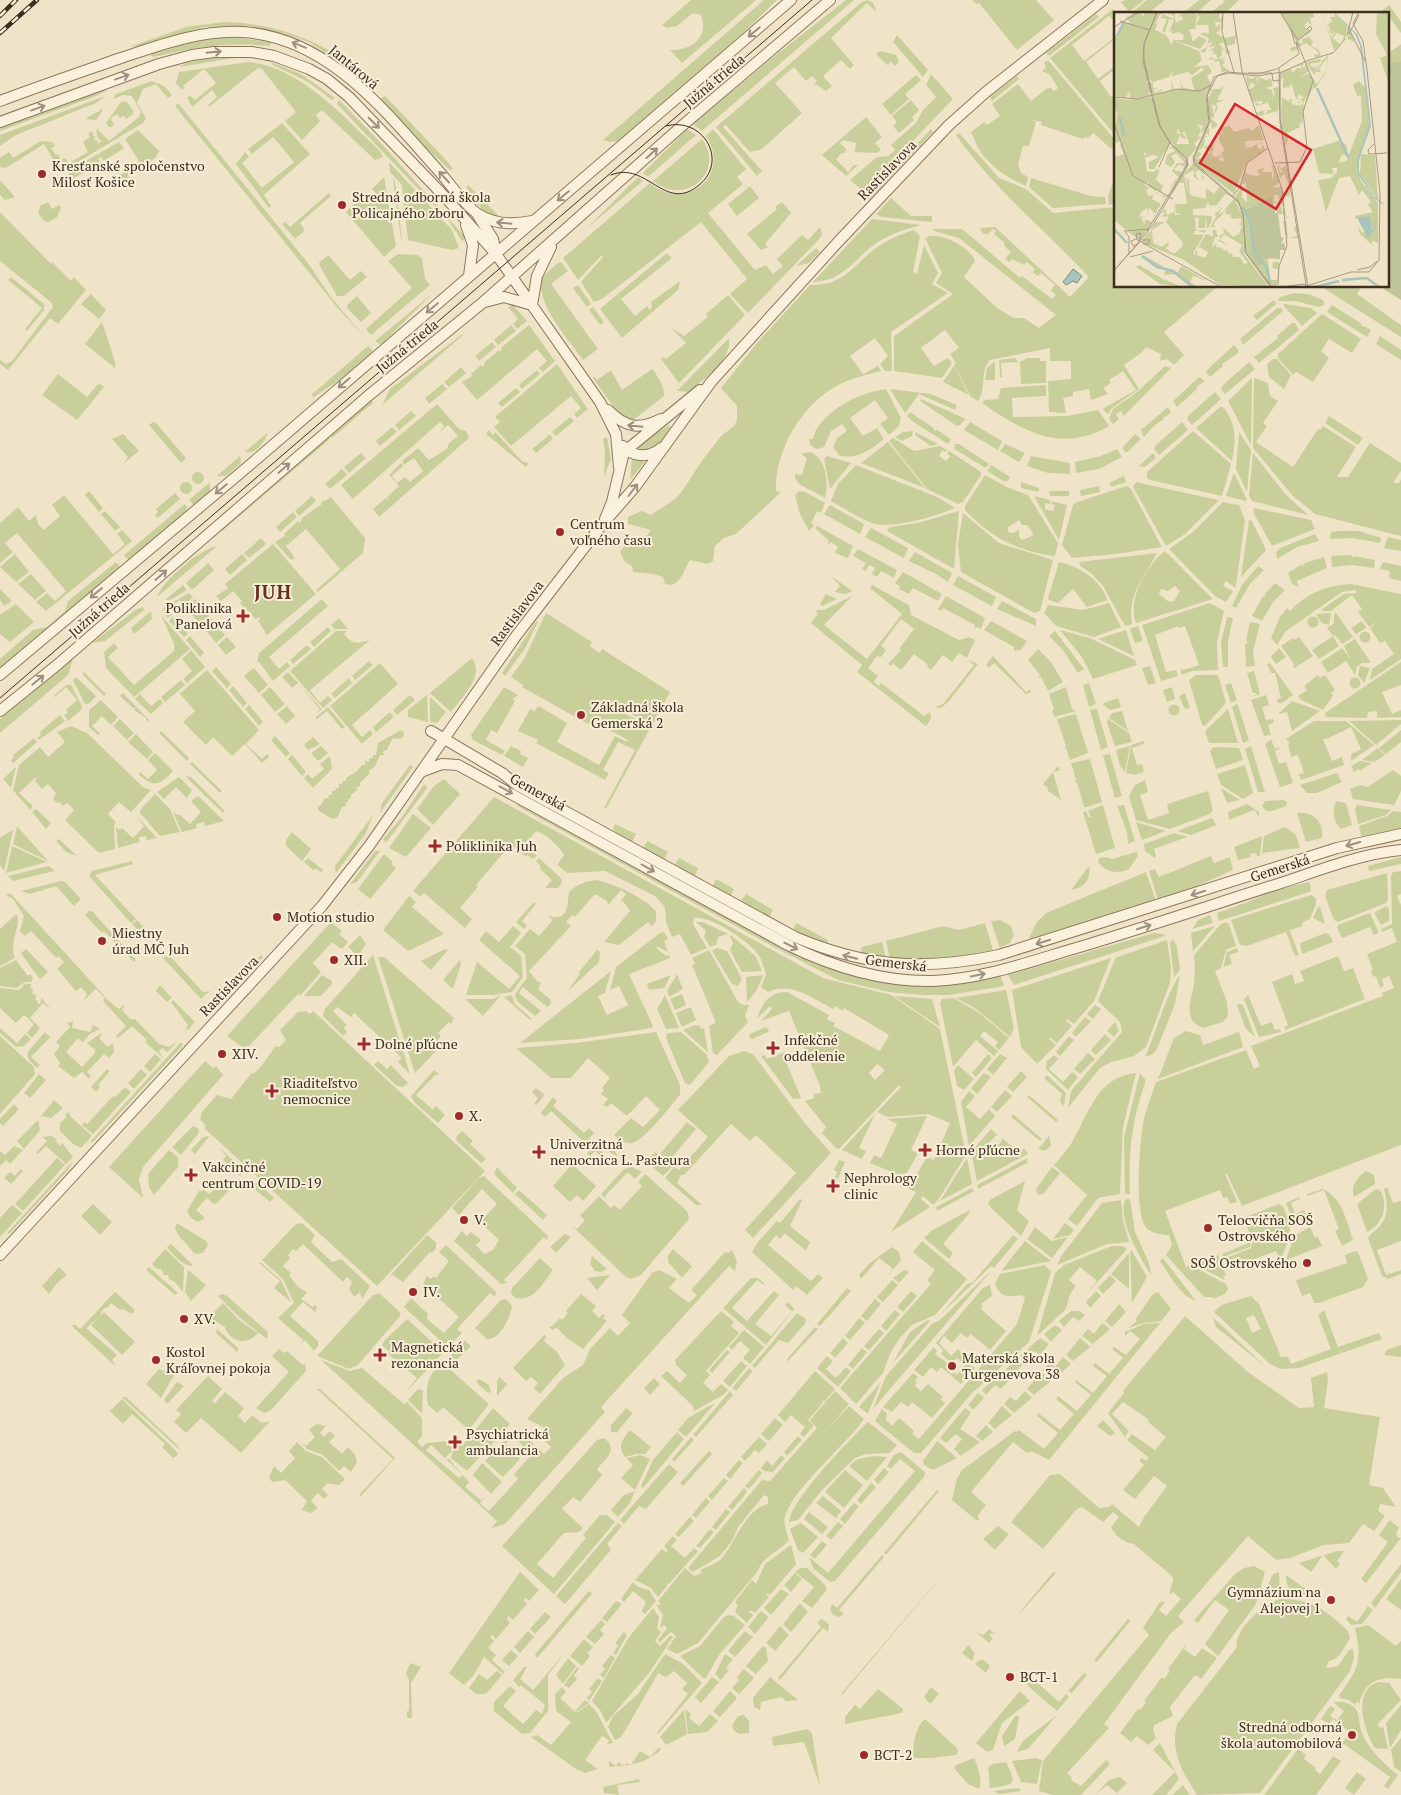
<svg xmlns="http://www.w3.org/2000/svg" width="1401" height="1795" font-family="'PT Serif',serif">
	<rect width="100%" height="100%" fill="#f0e4c8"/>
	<path fill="#c9cf9b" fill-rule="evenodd" d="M 691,0 L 756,0 L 682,63 L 670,50 C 692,50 709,38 701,15 L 693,13 L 677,26 L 667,28 L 662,25 Z
		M 764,0 L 777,0 L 742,34 L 618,141 L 609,142 L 603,140 Z
		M 846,0 L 854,0 L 702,131 L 693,124 L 772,58 Z
		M 868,0 L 873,3 L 876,10 L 875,11 L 867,3 L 831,38 L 854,65 L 850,69 L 841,60 L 823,76 L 832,86 L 826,91 L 816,84 L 812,88 L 817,81 L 812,76 L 806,81 L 794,67 L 775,83 L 802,113 L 762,149 L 750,152 L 726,125 L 723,127 L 762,171 L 757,176 L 716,127 L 862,2 Z
		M 972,0 L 1036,0 L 1054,20 L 1017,50 L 979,3 L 976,4 Z
		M 1125,0 L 1144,0 L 1129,12 L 1121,2 Z
		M 1147,0 L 1165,0 L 1147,14 L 1130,14 Z
		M 1199,0 L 1211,0 L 1195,14 L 1182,14 Z
		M 1223,0 L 1239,0 L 1224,14 L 1215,14 L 1213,11 L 1224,2 Z
		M 1389,5 L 1401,22 L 1401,33 L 1387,14 L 1378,14 Z
		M 1113,9 L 1117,14 L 1115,14 L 1115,19 L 1113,20 L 1109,16 L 1072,45 L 1084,61 L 1114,38 L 1111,32 L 1115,36 L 1115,39 L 1086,62 L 1098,79 L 1115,66 L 1115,69 L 1100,81 L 1111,97 L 1115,95 L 1115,135 L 1050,58 Z
		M 1096,14 L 1099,17 L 1049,56 L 1046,53 Z
		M 223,22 C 275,23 318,39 359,70 L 350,69 L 309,42 L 283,33 L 250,26 L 205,27 L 144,45 L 129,47 L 186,27 Z
		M 897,35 L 928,70 L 923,77 L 893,42 Z
		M 214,38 L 239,38 L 271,42 L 270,46 C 225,42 197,47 154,57 L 150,55 L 182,45 Z
		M 1401,44 L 1401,61 L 1390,64 L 1387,68 L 1387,54 Z
		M 880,51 L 896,55 L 899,62 L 895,66 L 891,62 L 887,65 L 876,54 Z
		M 218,57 L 241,57 L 179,67 L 188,62 Z
		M 1048,60 L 1115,140 L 1115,152 L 1093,133 L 1088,138 L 1084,137 L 1083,139 L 1041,125 L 1042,122 L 1032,120 L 1036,122 L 1029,146 L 1023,146 L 1018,165 L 1021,173 L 1028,177 L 1026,186 C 1006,177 988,166 977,146 C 975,142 974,137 971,132 L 984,122 L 987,125 L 1000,116 L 992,104 L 1018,84 L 1031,101 L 1048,88 L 1051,88 L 1054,91 L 1058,88 L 1050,75 L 1042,71 L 1046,68 L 1044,63 Z
		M 248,62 C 292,65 333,105 363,135 C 369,141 380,149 383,157 L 375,160 L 322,110 L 316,115 L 320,121 L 302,140 L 285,121 L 296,112 L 262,69 L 258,68 L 209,107 L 208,105 L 217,97 L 212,90 L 192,107 L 187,97 L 191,96 L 195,100 L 216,83 L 204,69 L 183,86 L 185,88 L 182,90 L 176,83 L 179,72 Z
		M 271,62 L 301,74 L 335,98 L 332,100 L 308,82 L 273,65 Z
		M 931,74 L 953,99 L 864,192 L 850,180 L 877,157 L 888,156 L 895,150 L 891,145 L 916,123 L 923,110 L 936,97 L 926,85 Z
		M 916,75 L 921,80 L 905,94 L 909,99 L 891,115 L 882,104 Z
		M 1017,76 L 1019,79 L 992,101 L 990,97 Z
		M 152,81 L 164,86 L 172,95 L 168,98 L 156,84 L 143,89 L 137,103 L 146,118 L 143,123 L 61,172 L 44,144 L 6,168 L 0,167 L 0,158 L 9,152 L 13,158 L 41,141 L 52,142 L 55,146 L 51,148 L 56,155 L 58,154 L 61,160 L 65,158 L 69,163 L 88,152 L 83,142 L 90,137 L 88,134 L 92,131 L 94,135 L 92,136 L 95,136 L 94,140 L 98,141 L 97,144 L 103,140 L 100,140 L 97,136 L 98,133 L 96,134 L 97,129 L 109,141 L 139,117 L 141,112 L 132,96 L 123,95 L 113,99 L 116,94 Z
		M 105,89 L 106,91 L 96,96 L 0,131 L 0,128 L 4,126 Z
		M 105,96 L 96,103 L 16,135 L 0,146 L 0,135 Z
		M 385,96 L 446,160 L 453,169 L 450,170 L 424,146 L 383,104 L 381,98 Z
		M 339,100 L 380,142 L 466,238 L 462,241 L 448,220 L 337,104 Z
		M 911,100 L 919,110 L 912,117 L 914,120 L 899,133 L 893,126 L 897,122 L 892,116 Z
		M 126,101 L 133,110 L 133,114 L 126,119 L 124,116 L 120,118 L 117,114 L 111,118 L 114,125 L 112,127 L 109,127 L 106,123 L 121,102 Z
		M 178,103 L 308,263 L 330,296 L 366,339 L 336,306 L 175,106 Z
		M 100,108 L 103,110 L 96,120 L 85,119 L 101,110 Z
		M 866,117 L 882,137 L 875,143 L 881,150 L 877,153 L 855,152 L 856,143 L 843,140 L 840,143 L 846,149 L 845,153 L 842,153 L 836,159 L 848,172 L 854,165 L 858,165 L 846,176 L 822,155 Z
		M 282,123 L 310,154 L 264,195 L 271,206 L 269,208 L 236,164 L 245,152 L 249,157 L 242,163 L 262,188 L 294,162 L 273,137 L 252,154 L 248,149 Z
		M 687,129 L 696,135 L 648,177 L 643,173 Z
		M 713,129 L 746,169 L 737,177 L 743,184 L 708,213 L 755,270 L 766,265 L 773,274 L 783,266 L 777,259 L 802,235 L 808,240 L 820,227 L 822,234 L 819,239 L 748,313 L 730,294 L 747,279 L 701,222 L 602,299 L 594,302 L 581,282 L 603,257 L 602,255 L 578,280 L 563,258 L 650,183 C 686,213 732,175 706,136 Z
		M 931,129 L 933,132 L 869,200 L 864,200 Z
		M 138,130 L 159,151 L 156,157 L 143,167 L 125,139 Z
		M 959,133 L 999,178 L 1026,189 L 1053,213 L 1115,207 L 1115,286 L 1218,286 L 1164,332 L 1184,355 L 1174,365 L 1167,359 L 1160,361 L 1161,354 L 1146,347 L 1141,353 L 1124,365 L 1139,389 L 1112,408 L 1108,414 L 1103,410 L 1104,408 L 1136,390 L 1123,371 L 1109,380 L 1111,383 L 1103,388 L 1108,394 L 1091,400 L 1089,389 L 1073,392 L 1073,396 L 1063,398 L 1066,413 L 1049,412 L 1048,381 L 1071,379 L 1071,361 L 1050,361 L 1050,348 L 990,360 C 979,373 987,389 978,401 L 971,397 L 954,365 L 956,363 L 950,354 L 959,348 L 945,330 L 921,348 L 934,366 L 948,358 L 952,363 L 942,378 L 894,371 L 894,336 L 953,294 L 936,283 L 942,273 L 925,238 C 938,230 971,247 975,261 L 964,277 L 997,308 L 1014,318 L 1024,318 L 1039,328 L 1056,315 L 959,238 L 934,231 L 934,229 L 962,229 L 1020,278 L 1022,276 L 1052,299 L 1056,295 L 1051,290 L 1055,285 L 1041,273 L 1038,276 L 1033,272 L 1035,269 L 1027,262 L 1024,265 L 1012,259 L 1009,262 L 1005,259 L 1011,252 L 1005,247 L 1004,242 L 994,234 L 996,231 L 993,229 L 988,234 L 983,234 L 980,228 L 995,227 L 1070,297 L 1089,277 C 1045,230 994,189 956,135 Z
		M 702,139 C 726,173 685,207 653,181 Z
		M 119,142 L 124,148 L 104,161 L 101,157 L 98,159 L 100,163 L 95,166 L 93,162 L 89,164 L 91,168 L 71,180 L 68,172 L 70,170 Z
		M 389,162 L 452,230 L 459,248 L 452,250 L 408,240 L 402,185 L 390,172 Z
		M 135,166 L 136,172 L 115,186 L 112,180 Z
		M 384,177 L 396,246 L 384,257 L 346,212 L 362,195 L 369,202 L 377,194 L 372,189 Z
		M 638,177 L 643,181 L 587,228 Z
		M 1115,177 L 1115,204 L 1109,205 L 1108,196 Z
		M 1031,178 L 1091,196 L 1105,197 L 1106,204 L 1053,208 L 1029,187 Z
		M 393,179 L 395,182 L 402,239 L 401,239 Z
		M 0,180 L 15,197 L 5,200 L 0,195 Z
		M 468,185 L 499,216 L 498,219 L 484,212 L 466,187 Z
		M 750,186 L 759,198 L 737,216 L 728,204 Z
		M 329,193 L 331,196 L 300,223 L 305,230 L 295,239 L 282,224 L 285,222 L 290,227 Z
		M 891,198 L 911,216 L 932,216 L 932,222 L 882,217 L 876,214 Z
		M 48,202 L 52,209 L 59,205 L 61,208 L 57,217 L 48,222 L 44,221 L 38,213 L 40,206 Z
		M 782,202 L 791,213 L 765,244 L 768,247 L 761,250 L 747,234 L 777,209 L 775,207 Z
		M 0,212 L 51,264 L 52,262 L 71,281 L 74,277 L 86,290 L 58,324 L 50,318 L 8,370 L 0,364 L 0,360 L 6,364 L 12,361 L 53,307 L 52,303 L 0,261 Z
		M 872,219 L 921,225 C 903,230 886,235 871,247 C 852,263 841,281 813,282 Z
		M 914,230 L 920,236 L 913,272 L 917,274 L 924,245 L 938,273 L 932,284 L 948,293 L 891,332 L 892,371 L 885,371 L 880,364 L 888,356 L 875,338 L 850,356 L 863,374 L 878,366 L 881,371 C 863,376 846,379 830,390 C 799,410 774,454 776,491 L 781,492 L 736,534 L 724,538 L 715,546 L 713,561 L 707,564 L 690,560 C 684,569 680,589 665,584 L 663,577 L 654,574 L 633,572 L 632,566 L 625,562 L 620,552 C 625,542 635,541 645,538 L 651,530 L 628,524 L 628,517 L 642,511 L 651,515 L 675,499 L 683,490 L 701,462 L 721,436 L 734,426 L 737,420 L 737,406 L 721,388 L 757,343 L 810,285 C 844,286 852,266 876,248 C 887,240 900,234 914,230 Z
		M 816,248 L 820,252 L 809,263 L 796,266 Z
		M 667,253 L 672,258 L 621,299 L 635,316 L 647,306 L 650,310 L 652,307 L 651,302 L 680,281 L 678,290 L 622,338 L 600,309 Z
		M 398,254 L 417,255 L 422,258 L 425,279 L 430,285 L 371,335 L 366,329 L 412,288 L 388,261 Z
		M 328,255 L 350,280 L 361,271 L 367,277 L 344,296 L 337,296 L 320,266 L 319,263 Z
		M 561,262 L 568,271 L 551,284 L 598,349 L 583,360 C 569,340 534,302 542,277 L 558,263 Z
		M 11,277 L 44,304 L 44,310 L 27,331 L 25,329 L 42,308 L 8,280 Z
		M 578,285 L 591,304 L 587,307 L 573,288 Z
		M 1320,286 L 1362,286 L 1357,294 L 1401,325 L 1401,337 Z
		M 433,293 L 381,345 L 375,341 Z
		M 1295,293 L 1308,294 L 1323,300 L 1324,305 L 1319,307 L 1295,301 L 1279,301 L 1277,298 L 1279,299 L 1280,297 Z
		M 91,294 L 106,310 L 99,319 L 81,304 Z
		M 728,295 L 745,315 L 679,383 L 661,359 L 664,357 L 666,359 L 686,343 L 671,328 L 684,336 L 708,317 L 706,314 Z
		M 357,296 L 371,313 L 361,322 L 347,308 L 347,305 Z
		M 1274,300 L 1276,304 L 1257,320 L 1253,316 Z
		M 1285,304 L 1311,308 L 1317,313 L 1302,326 L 1283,305 Z
		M 513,305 L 527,321 L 517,329 L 513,324 L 518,319 L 508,307 Z
		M 1332,305 L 1362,324 L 1361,326 L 1364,326 L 1371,330 L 1367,337 L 1327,312 Z
		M 593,307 L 604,322 L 600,325 L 589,310 Z
		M 1277,308 L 1281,308 L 1283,311 L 1243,345 L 1240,339 Z
		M 1322,314 L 1361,339 L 1352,353 L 1329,339 L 1321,351 L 1329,358 L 1313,382 L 1296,372 L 1293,375 L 1278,358 L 1278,354 Z
		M 102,322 L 115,362 L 115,368 L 85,344 Z
		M 1292,323 L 1295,323 L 1299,330 L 1259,363 L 1254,357 L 1278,338 L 1277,336 Z
		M 511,325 L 516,331 L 498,345 L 494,340 Z
		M 529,325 L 555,361 L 543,372 L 539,368 L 547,361 L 537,349 L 477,400 L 462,382 L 472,376 L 471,374 L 481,365 L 483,367 L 485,362 L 499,350 L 500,352 L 502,347 Z
		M 464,333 L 462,336 L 382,405 L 390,389 Z
		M 1380,336 L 1401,350 L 1401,360 L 1376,344 Z
		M 729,338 C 733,359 703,380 688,392 L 677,391 Z
		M 492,342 L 496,347 L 479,361 L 475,356 Z
		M 1234,345 L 1238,350 L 1238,353 L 1222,364 L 1223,366 L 1210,377 L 1206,372 L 1208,369 Z
		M 368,346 L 373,351 L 342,378 L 314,397 L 311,395 Z
		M 1015,358 L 1018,362 L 1001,363 L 1002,377 L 1000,377 L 999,360 Z
		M 1027,358 L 1040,358 L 1040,361 L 1046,361 L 1046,383 L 1021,384 L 1020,362 Z
		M 1273,359 L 1277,359 L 1291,375 L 1284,389 L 1269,377 L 1267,364 Z
		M 995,361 L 995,380 L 985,380 L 987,368 Z
		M 1249,362 L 1255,369 L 1225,394 L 1221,389 L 1222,386 Z
		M 557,364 L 588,409 L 577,418 L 574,414 L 581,408 L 571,396 L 511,446 L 494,427 L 500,422 L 495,417 Z
		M 954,366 L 969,395 L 943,382 Z
		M 1165,366 L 1171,368 L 1124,416 L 1121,411 L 1116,414 L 1119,419 L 1113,424 L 1109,419 L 1113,409 L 1137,392 Z
		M 461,367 L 466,373 L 449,387 L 444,382 Z
		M 652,369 C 658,376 665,387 664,396 L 632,421 L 623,420 L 593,378 L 594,376 L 597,380 L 611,370 L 622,390 Z
		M 537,370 L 540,374 L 522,389 L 519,385 Z
		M 58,374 L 87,397 L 97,385 L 101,384 L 104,387 L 77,420 L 42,395 Z
		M 1199,377 L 1204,380 L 1204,382 L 1196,387 L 1197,389 L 1177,407 L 1173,401 Z
		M 1252,378 L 1251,445 L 1228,401 Z
		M 1254,378 L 1268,383 L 1270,396 L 1278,401 L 1263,423 L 1267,426 L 1256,442 L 1293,467 L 1318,429 L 1320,430 L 1323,426 L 1356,447 L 1337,477 L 1348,477 L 1370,443 L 1401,463 L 1401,471 L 1393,483 L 1399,483 L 1401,479 L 1401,536 L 1315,514 L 1293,496 L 1253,448 Z
		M 442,384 L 447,389 L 429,404 L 425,398 Z
		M 1046,385 L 1046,396 L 1012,398 L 1013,417 L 1067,416 L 1098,410 L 1109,426 C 1061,454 1022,431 982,403 L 985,400 L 998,399 L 1001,388 Z
		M 516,388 L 520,392 L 502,407 L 498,403 Z
		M 886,389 L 901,418 L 899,426 L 889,435 L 880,424 L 888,418 L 875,400 L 850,418 L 863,436 L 877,428 L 884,439 C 871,449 857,461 839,455 L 833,447 L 837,438 L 847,431 L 842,424 L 831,431 L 824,447 L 817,449 L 811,446 L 809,439 L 812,439 C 815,435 814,434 816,430 C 830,407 861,392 886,389 Z
		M 890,389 L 931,394 L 957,405 L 955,410 L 919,394 L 905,413 Z
		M 1215,392 L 1221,399 L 1192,425 L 1187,419 L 1188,416 Z
		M 921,399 L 964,418 L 965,420 L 960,425 L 957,426 L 920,401 Z
		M 371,400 L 373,403 L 332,438 L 330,436 Z
		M 437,404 L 459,429 L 466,431 L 469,438 L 379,517 L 373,509 L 386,498 L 390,502 L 387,497 L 399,486 L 389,475 L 401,463 L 403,466 L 392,476 L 397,483 L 405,477 L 410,482 L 423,471 L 414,458 L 404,465 L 402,461 L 418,448 L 429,460 L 447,449 L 449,443 L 458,436 L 448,425 L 439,432 L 444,426 L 440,422 L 353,499 L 341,485 Z
		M 1168,407 L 1171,413 L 1163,418 L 1164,419 L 1155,425 L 1144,437 L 1141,430 Z
		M 1220,407 L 1223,407 C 1237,425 1236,439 1232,461 L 1196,428 Z
		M 411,411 L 416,416 L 399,430 L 395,425 Z
		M 910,412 L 932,427 L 935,431 L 937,430 L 951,439 L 948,444 L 912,421 L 907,416 Z
		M 1329,416 L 1363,438 L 1358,445 L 1325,423 Z
		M 570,417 L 574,421 L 556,436 L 552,432 Z
		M 153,422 L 156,423 L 186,458 L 181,463 L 149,425 Z
		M 970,422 L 1002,441 L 998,450 L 964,430 Z
		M 1182,422 L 1188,430 L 1159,455 L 1154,449 L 1155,446 Z
		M 669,425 L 671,429 L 659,445 L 642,452 L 633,448 Z
		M 392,427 L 397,432 L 380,446 L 376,441 Z
		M 489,430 L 493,435 L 495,433 L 493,431 L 496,433 L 523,462 L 529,463 L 526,467 L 486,434 Z
		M 913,431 L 912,436 L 902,441 L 895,437 L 903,432 Z
		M 1193,431 L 1231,464 L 1222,496 L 1150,480 L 1147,478 L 1147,472 Z
		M 268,432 C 265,442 256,455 245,452 Z
		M 915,432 L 938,444 L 931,446 L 915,435 Z
		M 1239,432 L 1251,450 L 1247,492 L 1236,469 Z
		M 123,434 L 139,451 L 123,464 L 128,457 L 112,439 Z
		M 550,434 L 553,439 L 536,453 L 532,449 Z
		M 1135,434 L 1141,439 L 1126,453 L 1122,448 Z
		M 328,437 L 330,439 L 222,531 L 214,534 Z
		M 607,437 L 611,459 L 604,477 L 605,452 L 603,439 Z
		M 893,438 L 914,451 L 940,446 L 947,450 L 945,452 L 942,450 L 939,456 L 946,461 L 950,456 L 947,453 L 949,451 L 981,472 L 981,475 L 963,502 L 958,504 L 927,489 L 889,441 Z
		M 888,442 L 925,488 L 861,463 Z
		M 955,444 L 959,444 L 989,464 L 986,468 L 954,449 Z
		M 1005,444 L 1025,453 L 1019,462 L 1000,451 Z
		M 1117,449 L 1122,457 L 1099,469 L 1076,473 L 1075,462 L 1101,456 Z
		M 810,452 C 826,458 829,482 825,498 L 799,484 L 795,478 L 795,474 L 802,475 L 807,458 L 801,454 Z
		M 361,453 L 366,458 L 349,473 L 344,467 Z
		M 1153,453 L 1156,458 L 1145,467 L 1139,466 Z
		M 1253,453 L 1286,495 L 1308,515 L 1252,501 L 1249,496 Z
		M 240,456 L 241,463 L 226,476 L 217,476 Z
		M 827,456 L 851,463 L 830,489 L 824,459 Z
		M 1031,456 L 1070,463 L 1070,474 L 1048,473 L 1027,466 Z
		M 632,458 L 645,462 L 630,480 Z
		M 856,465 L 937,497 L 955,508 C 937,516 890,530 872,523 C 858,518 844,508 831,501 L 838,484 Z
		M 991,465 L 1010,477 L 1008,481 L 1005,482 L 987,471 Z
		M 342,469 L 347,475 L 330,489 L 325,484 Z
		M192 478a6 6 0 1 1 12 0a6 6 0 1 1-12 0Z
		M 1234,473 L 1247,500 L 1246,501 L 1226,496 Z
		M 985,475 L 1007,487 L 1028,495 L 1058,543 L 1055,556 C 1021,553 988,536 965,510 L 965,506 ZM 1019,520 L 1022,525 L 1027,525 L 1033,533 L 1032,536 L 1022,540 L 1019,536 L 1019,530 L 1012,533 L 1008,532 L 1008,527 Z
		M 1124,476 L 1126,482 L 1111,487 L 1109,483 Z
		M 210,482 L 210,492 L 194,505 L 189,500 Z
		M 1021,482 L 1039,488 L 1038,492 L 1021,488 Z
		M 1136,482 L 1218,500 L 1219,500 L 1185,534 L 1166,546 L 1133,487 Z
		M180 488a6 6 0 1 1 12 0a6 6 0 1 1-12 0Z
		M 1099,486 L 1100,492 L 1081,496 L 1080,490 Z
		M 1127,486 L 1131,489 L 1162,547 L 1116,554 L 1072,558 L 1062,545 L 1073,505 L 1077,502 Z
		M 89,491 L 103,508 L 99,512 L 85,495 Z
		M 799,491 L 805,492 L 825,503 L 821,513 L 817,511 L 811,523 L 814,525 L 809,531 L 800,514 L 795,495 Z
		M 1049,491 L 1069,491 L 1069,496 L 1050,496 Z
		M 175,493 L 180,499 L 158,518 L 155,515 L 158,512 L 156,509 Z
		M 64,495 L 113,554 L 125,544 L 117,534 L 122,530 L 132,541 L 46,611 L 36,602 L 47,593 L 55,601 L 66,591 L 17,533 L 5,543 L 13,552 L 0,563 L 0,523 L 18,507 L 29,521 L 36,515 L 38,524 L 44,530 L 60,516 L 52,505 Z
		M 329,495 L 365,538 L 363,553 L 318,592 L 316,590 L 340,569 L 306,529 L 286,546 L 295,558 L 291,560 L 275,542 L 285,536 L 284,534 L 298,521 L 300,523 L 302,518 L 322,504 L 321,502 L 330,498 Z
		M 312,496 L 316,501 L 299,516 L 295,511 Z
		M 1034,496 L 1050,500 L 1050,504 L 1045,503 L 1045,509 L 1053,511 L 1055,505 L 1051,504 L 1052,501 L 1067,505 L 1059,540 Z
		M 1223,502 L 1239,505 L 1245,520 L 1236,586 L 1235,588 L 1226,581 L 1223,586 L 1233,591 L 1226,602 L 1215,596 L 1169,549 L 1193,532 Z
		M 185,504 L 187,508 L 184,514 L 128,560 L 124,555 Z
		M 830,505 L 864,524 L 860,534 L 824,514 Z
		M 1254,508 L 1311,520 L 1315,529 L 1272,546 L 1253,512 Z
		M 105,511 L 120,527 L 115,531 L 101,514 Z
		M 959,511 L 954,569 L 887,531 L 890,527 L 918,523 Z
		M 293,512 L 297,517 L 280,532 L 276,527 Z
		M 963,513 L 999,543 L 1053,560 L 1040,611 L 1034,613 L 961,572 L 958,544 Z
		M 1249,520 L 1252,521 L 1266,550 L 1241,577 Z
		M 817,526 L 853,546 L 848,558 L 835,553 L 838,547 L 831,542 L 827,545 L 829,541 L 815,528 Z
		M 871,528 L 908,548 L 904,558 L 865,537 Z
		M 1338,531 L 1359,531 L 1381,538 L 1380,543 L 1352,538 L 1330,539 L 1331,532 Z
		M 1315,534 L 1319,541 L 1297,547 L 1277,559 L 1276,552 L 1280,548 Z
		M 1388,537 L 1401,540 L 1401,551 L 1384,548 Z
		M 261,538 L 266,544 L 249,558 L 244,553 Z
		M 273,544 L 316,594 L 267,635 L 258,621 L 261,617 L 255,619 L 248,610 L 247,611 L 240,603 L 242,601 L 233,591 L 221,601 L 216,596 L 228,588 L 225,584 Z
		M 217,546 L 157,597 C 161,582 201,548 217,546 Z
		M 858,549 L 897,570 L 894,578 L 881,571 L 877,577 L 872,574 L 875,568 L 869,565 L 866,571 L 862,569 L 866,563 L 853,556 Z
		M 1165,551 L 1213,599 L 1136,623 C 1127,599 1147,565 1165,551 ZM 1175,586 L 1180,591 L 1174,601 L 1169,602 L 1159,594 L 1161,589 L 1168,591 Z
		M 915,552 L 952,573 L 948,582 L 936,574 L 909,561 Z
		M 1157,553 C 1145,577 1127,594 1132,624 L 1125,626 L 1103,586 L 1091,573 L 1080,566 L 1079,562 Z
		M 15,554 L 29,572 L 16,582 L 0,567 Z
		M 242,554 L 247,560 L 230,575 L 225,569 Z
		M 1352,555 L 1353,559 L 1354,556 L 1375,560 L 1374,568 L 1351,565 L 1332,567 L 1331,556 Z
		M 1324,557 L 1327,568 L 1297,581 L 1298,587 L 1292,584 L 1288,573 L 1302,564 L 1303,567 L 1305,563 Z
		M 116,562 L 120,567 L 0,669 L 0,659 L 33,630 L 47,627 L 65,611 L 68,601 Z
		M 1059,562 C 1078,566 1102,580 1107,600 L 1087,607 L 1073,589 L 1058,603 L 1049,600 L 1048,598 Z
		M 1383,562 L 1401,566 L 1401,581 L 1389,578 L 1390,571 L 1380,569 L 1377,575 Z
		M 208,563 L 214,570 L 192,590 L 186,583 Z
		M 1258,566 L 1264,570 L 1250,584 L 1236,608 L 1232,606 L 1242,585 Z
		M 903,572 L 942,594 L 938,601 L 913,588 L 909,594 L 899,589 L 900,586 L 895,583 Z
		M 31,574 L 46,591 L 35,600 L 18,584 Z
		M 831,576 L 852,591 L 845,594 L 835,592 L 840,586 Z
		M 958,576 L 996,597 L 992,606 L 953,585 Z
		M 1275,583 L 1285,590 L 1273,602 L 1262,621 L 1252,616 L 1263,596 L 1266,597 L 1264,595 Z
		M 1351,584 L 1401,594 L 1401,659 L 1370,680 L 1372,669 L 1394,654 L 1385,641 L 1380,643 L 1370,628 L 1378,621 L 1369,627 L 1358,612 L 1362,609 L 1352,595 L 1331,611 L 1323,611 L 1322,609 L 1344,594 L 1357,593 L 1356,590 L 1342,592 L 1286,631 L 1277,645 L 1271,638 L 1280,617 L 1287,608 L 1290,611 C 1307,593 1327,585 1351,584 Z
		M 183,585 L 187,590 L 170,600 L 165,600 Z
		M 872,585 L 909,605 L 911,615 L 959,640 L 969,637 L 975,640 L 967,658 L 959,653 L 952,662 L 943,655 L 931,670 L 927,667 L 928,665 L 914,654 L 901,670 L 893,663 L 891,666 L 888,664 L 901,650 L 899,649 L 914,629 L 901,619 L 881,646 L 886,650 L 881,657 L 877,656 L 868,668 L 878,676 L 874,682 L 879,686 L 881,683 L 924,716 L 930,712 L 931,719 L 926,726 L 857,672 L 862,665 L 811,623 L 818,614 L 816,612 L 817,610 L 824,610 L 852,596 L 824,625 L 867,659 L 902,614 L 870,588 Z
		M 0,589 L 12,601 L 4,606 L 0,600 Z
		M 189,593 L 193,597 L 184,605 L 179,600 L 168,610 L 172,615 L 167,618 L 163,608 Z
		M 826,594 L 837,599 L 822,606 L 820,604 Z
		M 946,596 L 985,618 L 981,629 L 977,627 L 974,628 L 975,625 L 943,608 L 941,611 L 938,609 Z
		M 195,599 L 209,616 L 200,624 L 186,607 Z
		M 322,599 L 328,606 L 269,657 L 279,669 L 287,662 L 290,666 L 273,681 L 259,662 L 257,663 L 259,653 Z
		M 1002,601 L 1036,619 L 1036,626 L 997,609 Z
		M 1109,603 L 1121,627 L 1094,637 L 1056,626 L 1044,613 L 1048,605 L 1083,610 Z
		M 1210,603 L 1224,611 L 1217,642 L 1218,670 L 1192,671 L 1182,675 L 1180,669 L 1183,670 L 1199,665 L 1185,626 L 1179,628 L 1178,626 L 1155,635 L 1166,672 L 1176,670 L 1178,676 L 1161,681 L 1142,625 Z
		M 16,604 L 34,622 L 10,642 L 0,634 L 0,615 Z
		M 143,607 L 144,610 L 105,641 L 92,643 L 137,609 Z
		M 151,611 L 152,619 L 134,634 L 131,628 Z
		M 546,613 L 592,642 L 590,646 L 600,653 L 602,649 L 670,692 L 606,809 L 604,808 L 635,750 L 618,742 L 603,770 L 609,773 L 605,780 L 536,743 L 538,740 L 518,731 L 530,709 L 534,711 L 539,706 L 567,723 L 557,742 L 599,765 L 615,736 L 627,742 L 628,740 L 596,723 L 588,724 L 522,687 L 523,685 L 511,677 L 524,659 ZM 604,699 L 642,720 L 641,722 L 603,702 Z
		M 1331,613 L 1329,625 L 1322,623 L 1316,614 Z
		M 1336,613 L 1353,637 L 1342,644 L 1335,635 L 1333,636 L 1339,646 L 1319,659 L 1312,650 L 1333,636 L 1327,628 L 1334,623 L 1334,614 Z
		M 161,615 L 190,649 L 134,697 L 106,668 L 104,652 L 114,643 L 118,648 L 108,657 L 134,685 L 174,651 L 174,644 Z
		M1307.5 622a5.5 5.5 0 1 1 11 0a5.5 5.5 0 1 1-11 0Z
		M 173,617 L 188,634 L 184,637 L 169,621 Z
		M 1227,617 L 1233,618 L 1228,641 L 1228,667 L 1223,667 L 1221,643 Z
		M 211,618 L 225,635 L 216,643 L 202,626 Z
		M 339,618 L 348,629 L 335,629 L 331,625 Z
		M 536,621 L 538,622 L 526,647 L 505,676 L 502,673 Z
		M 991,621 L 1027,641 L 1021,650 L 1014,651 L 1014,647 L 984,630 Z
		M 1362,621 L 1366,628 L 1356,634 L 1351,628 Z
		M 1250,622 L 1260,624 L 1253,651 L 1255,666 L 1246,667 L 1245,644 L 1249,643 L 1246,641 Z
		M 1138,626 L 1143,641 L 1135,643 L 1130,629 Z
		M 328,627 L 331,631 L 314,647 L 310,642 Z
		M 1060,630 L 1090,638 L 1135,660 L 1137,665 L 1093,679 L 1082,657 Z
		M 1126,630 L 1134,656 L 1098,639 Z
		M 336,631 L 347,631 L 344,634 C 354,646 357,643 370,640 L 310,690 L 320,703 L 328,696 L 332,700 L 323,708 L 290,671 Z
		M 1055,631 L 1084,669 L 1078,673 L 1063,650 L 1049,636 Z
		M1359.5 637a5.5 5.5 0 1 1 11 0a5.5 5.5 0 1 1-11 0Z
		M 190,636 L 204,653 L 200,657 L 186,640 Z
		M 227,637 L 236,647 L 226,655 L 218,645 Z
		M 1299,637 L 1313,656 L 1293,669 L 1294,664 L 1281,646 L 1293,638 L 1295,640 Z
		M 1355,639 L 1371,663 L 1362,663 L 1357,667 L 1355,675 L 1346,661 L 1328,673 L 1321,662 L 1342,648 L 1350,658 L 1344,646 Z
		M 307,645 L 311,649 L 293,664 L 290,660 Z
		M 1279,648 L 1286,657 L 1276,664 L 1271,657 Z
		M 1038,649 L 1051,662 L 1063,682 L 1048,691 L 1041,677 L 1038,677 L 1040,675 L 1028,660 Z
		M 191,650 L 205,667 L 187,683 L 183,679 L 192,671 L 182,659 Z
		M 993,656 L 1026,692 L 1031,689 L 1030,693 L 1024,694 L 1025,693 L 994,663 L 989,668 L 986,665 Z
		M 472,658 C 485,676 462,697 451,712 L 430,693 Z
		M 73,659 L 68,675 L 0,733 L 0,719 Z
		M 968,660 L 978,664 L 949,701 L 941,708 L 935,707 L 943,704 L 974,665 Z
		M 369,661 L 373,665 L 355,680 L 352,676 Z
		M 1401,662 L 1401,685 L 1382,692 L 1392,714 L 1401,710 L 1401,717 L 1377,718 L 1377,711 L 1368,712 L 1367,718 L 1326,717 L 1325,713 Z
		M 380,663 L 398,684 L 352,725 L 362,737 L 370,730 L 373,734 L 362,744 L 330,706 Z
		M 1270,663 L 1293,695 L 1282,703 L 1278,703 L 1277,699 L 1281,698 L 1275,673 L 1271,673 L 1267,664 Z
		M 1150,666 L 1156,683 L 1148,685 L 1142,668 Z
		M 1360,666 L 1370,668 L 1364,683 L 1358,675 Z
		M 216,667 L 231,684 L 227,688 L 212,671 Z
		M 254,668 L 268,685 L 259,693 L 244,676 Z
		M 207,670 L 259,730 L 246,744 L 262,759 L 267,754 L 269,757 L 262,763 L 245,744 L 232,756 L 213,737 L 206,745 L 183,722 L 195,711 L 180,694 L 177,696 Z
		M 83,671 L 106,694 L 104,696 L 83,675 Z
		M 1254,671 L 1260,694 L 1254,696 L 1257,693 L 1253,693 L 1247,673 Z
		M 288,672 L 322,709 L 314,715 L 320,709 L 298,683 L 292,688 L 282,677 Z
		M 1196,675 L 1218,675 L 1226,703 L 1205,726 L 1202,725 L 1189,680 Z
		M 1318,675 L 1320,678 L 1325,675 L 1335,690 L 1331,693 L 1333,696 L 1323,710 L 1301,700 L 1298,696 L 1307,690 L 1304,686 Z
		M 76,677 L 96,696 L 90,703 L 85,704 L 73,680 Z
		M1349.5 683a5.5 5.5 0 1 1 11 0a5.5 5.5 0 1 1-11 0Z
		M 349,678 L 352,683 L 335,698 L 331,694 Z
		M 181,680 L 185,685 L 165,702 L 161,697 Z
		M 1089,683 L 1096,704 L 1089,707 L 1083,685 Z
		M 1231,683 L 1237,700 L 1231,703 L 1225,685 Z
		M 66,685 L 71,685 L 82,706 L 81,710 L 68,721 L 64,715 L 68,712 L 66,710 L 77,700 L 66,687 L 55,697 L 54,696 Z
		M 233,686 L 247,703 L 243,707 L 229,690 Z
		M 270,687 L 285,704 L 275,712 L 261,695 Z
		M 504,687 L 518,695 L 513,699 L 515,701 L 497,733 L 491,730 L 486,740 L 505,751 L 502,755 L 473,740 L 471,735 Z
		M 1066,687 L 1072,709 L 1076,711 L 1054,717 L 1052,710 L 1054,709 L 1049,694 Z
		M 1172,687 L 1175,699 L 1167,702 L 1163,690 Z
		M 123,693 L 149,720 L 147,722 L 146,718 L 134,710 L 136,708 L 133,708 L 120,696 Z
		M 1185,693 L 1190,708 L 1185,709 L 1179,696 Z
		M 140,694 L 151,706 L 160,699 L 163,703 L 151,714 L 135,699 Z
		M 410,695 L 415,700 L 397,715 L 393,710 Z
		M 427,695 L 428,722 L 408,717 L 408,710 Z
		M 1266,695 L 1269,705 L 1262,707 L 1266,720 L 1273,719 L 1274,722 L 1268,725 L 1271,735 L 1264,736 L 1251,700 Z
		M 430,697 L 446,712 L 437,723 L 430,722 Z
		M 1118,698 L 1121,707 L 1110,710 L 1103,705 L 1104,703 Z
		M 101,700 L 118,717 L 111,725 L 102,716 L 92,726 L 100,733 L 98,735 L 89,727 L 89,710 Z
		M 1292,701 L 1320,711 L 1292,731 L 1287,712 L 1278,714 Z
		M 1236,704 L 1238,705 L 1249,740 L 1243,743 L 1232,707 Z
		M1168.5 710a5.5 5.5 0 1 1 11 0a5.5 5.5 0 1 1-11 0Z
		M 249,705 L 263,722 L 259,726 L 245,709 Z
		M 287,706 L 295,716 L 286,724 L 277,714 Z
		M 328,707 L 345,727 L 342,729 L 327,711 L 317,719 L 315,718 Z
		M 1097,709 L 1108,747 L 1101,750 L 1090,710 Z
		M 1228,709 L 1238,743 L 1209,743 L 1205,731 Z
		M 1122,711 L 1128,731 L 1109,718 L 1112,713 Z
		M 390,712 L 394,717 L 376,732 L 373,727 Z
		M 1076,714 L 1088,753 L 1070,760 L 1066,748 L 1064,749 L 1066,746 L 1057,719 Z
		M 60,715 L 65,721 L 39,740 L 37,738 L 41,735 L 40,732 Z
		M 120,719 L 134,733 L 127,740 L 113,726 Z
		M 1108,719 L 1129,733 L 1132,742 L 1115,746 L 1107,723 Z
		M 1401,720 L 1401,724 L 1376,745 L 1349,721 Z
		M 1314,721 L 1346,721 L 1374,745 L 1351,761 L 1351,754 L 1361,749 L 1351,727 L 1329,738 L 1323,739 L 1332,761 L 1342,757 L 1344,765 L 1301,780 L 1300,776 L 1297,775 L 1304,773 L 1298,755 L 1291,757 L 1288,744 L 1290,743 L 1286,739 Z
		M 71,726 L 87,733 L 143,787 L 151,790 L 131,812 L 119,802 L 108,814 L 116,822 L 114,825 L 115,849 L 99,853 L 65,820 L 74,810 L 67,803 L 63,806 L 59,802 L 57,803 L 53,799 L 56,793 L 48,784 L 42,789 L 35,781 L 37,779 L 35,778 L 19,793 L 33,806 L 30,810 L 13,790 L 19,765 L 40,747 L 48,757 L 65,742 L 57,732 Z
		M 401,730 L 404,732 L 403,738 L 392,739 L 387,750 L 383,751 L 384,755 L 380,755 L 375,766 L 369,771 L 369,774 L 360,783 L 360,786 L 357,787 L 357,790 L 351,795 L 351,798 L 348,799 L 348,802 L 345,803 L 346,806 L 342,807 L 337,818 L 332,819 L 318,810 L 318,806 L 321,805 L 325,798 L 328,798 L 329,795 L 332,795 L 332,791 L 335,791 L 336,788 L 339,788 L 339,784 L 342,784 L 343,781 L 346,781 L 346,778 L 357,771 L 362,765 L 365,765 L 365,761 L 369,762 L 369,758 L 373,758 L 373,755 L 376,755 L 378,743 Z
		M 1401,730 L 1401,742 L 1386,754 L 1379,748 Z
		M 161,731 L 189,758 L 187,761 L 159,733 Z
		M 136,734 L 153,752 L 147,759 L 128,742 Z
		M 275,736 L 290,753 L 286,757 L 271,740 Z
		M 313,737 L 320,744 L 308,750 L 304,745 Z
		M 34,738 L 37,742 L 13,763 L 11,760 L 14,757 L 13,755 Z
		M 1271,739 L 1275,749 L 1282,747 L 1275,751 L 1279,764 L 1286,762 L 1293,783 L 1280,787 L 1265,744 Z
		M 1144,741 L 1144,744 L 1132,748 L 1137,765 L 1142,764 L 1144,772 L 1135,775 L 1126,773 L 1131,745 Z
		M 321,746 L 328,753 L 318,761 L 311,753 Z
		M 511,746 L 521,751 L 520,754 L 528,758 L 523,767 L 504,756 Z
		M 1130,746 L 1125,772 L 1120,766 L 1116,750 Z
		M 1251,746 L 1265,792 L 1258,792 L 1245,749 Z
		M 1213,747 L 1239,748 L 1243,760 L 1216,769 L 1210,751 Z
		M 1378,748 L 1385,755 L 1374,762 L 1362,760 Z
		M 155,753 L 173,771 C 159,786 154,788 138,774 L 140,772 L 148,779 L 157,770 L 148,760 Z
		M 1110,754 L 1122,796 L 1115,798 L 1103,755 Z
		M 292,755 L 306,772 L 302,776 L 288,759 Z
		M 330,756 L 332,769 L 313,788 L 304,778 L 308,774 L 312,779 L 324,769 L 320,764 Z
		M 1090,759 L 1102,802 L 1087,807 L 1084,807 L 1077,782 L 1074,783 L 1076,780 L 1071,763 Z
		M 1360,761 L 1372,763 L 1360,771 L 1359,769 L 1354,772 L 1351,766 Z
		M 192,762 L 222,791 L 220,793 L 190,764 Z
		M 410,765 L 413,767 L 380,813 L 382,803 Z
		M 1245,765 L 1253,793 L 1243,799 L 1221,785 L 1217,774 Z
		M 1058,766 L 1060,770 L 1053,772 L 1061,800 L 1047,790 L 1048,788 L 1043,784 Z
		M 16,767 L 11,788 L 3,779 Z
		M 1393,770 L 1401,776 L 1401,791 L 1394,805 L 1353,799 L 1350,789 L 1360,785 L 1368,787 Z
		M 1337,773 L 1342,782 L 1317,793 L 1307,793 L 1300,785 Z
		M 185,776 L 191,777 L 225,811 L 223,813 Z
		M 179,777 L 192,790 L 187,798 L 176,787 L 164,799 L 157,792 Z
		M 444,779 L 460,794 L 433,825 L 417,809 L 434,786 Z
		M 1145,780 L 1148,792 L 1140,795 L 1148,820 L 1169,813 L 1167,804 L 1208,791 L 1213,810 L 1210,814 L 1170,829 L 1136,820 L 1129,796 L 1135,785 Z
		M 424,784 L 427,788 L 386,843 L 383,839 L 402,817 Z
		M 1221,788 L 1240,800 L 1227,803 Z
		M 155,794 L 170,809 L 180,832 L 160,836 L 140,813 L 141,809 Z
		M 198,796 L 224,821 L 205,826 L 204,822 L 196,824 L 197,828 L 182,832 L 173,812 L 177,815 L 179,814 L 190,824 L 201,812 L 191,801 Z
		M 494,797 L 823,978 L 891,995 L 940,1029 L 966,1155 L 938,1200 L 933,1205 L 923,1196 L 921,1199 L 930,1207 L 891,1232 L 916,1192 L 908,1189 L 927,1157 L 934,1160 L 950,1123 L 928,1114 L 888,1117 L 877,1112 L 901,1087 L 899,1085 L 839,1149 L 836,1148 L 822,1133 L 826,1127 L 805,1101 L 814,1098 L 814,1094 L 821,1093 L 820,1086 L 789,1011 L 761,1021 L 772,1009 L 770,1006 L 758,1018 L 758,1015 C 764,1001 770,992 787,992 L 829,1015 L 827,1019 L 835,1023 L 833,1026 L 880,1051 L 889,1035 L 844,1008 L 843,1011 L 835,1006 L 833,1009 C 813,999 791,981 768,992 L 761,987 L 766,975 C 764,967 762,959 757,953 C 747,940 710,915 694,918 L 693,924 L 707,948 L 691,955 L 680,934 L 672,937 L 666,922 L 665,907 L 655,896 L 605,871 L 567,873 L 557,865 L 564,855 C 559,846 546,834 536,831 L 524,845 L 537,856 L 533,859 L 527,855 L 526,857 L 511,844 L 476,885 L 478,887 L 460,908 L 472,919 L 465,928 L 424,893 L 420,897 L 413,891 ZM 877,1064 L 885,1070 L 875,1080 L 869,1073 Z
		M 1283,800 L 1287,802 L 1286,806 L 1272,811 L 1266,811 L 1262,806 L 1265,801 Z
		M 1336,801 L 1346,803 L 1352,825 L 1341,829 C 1333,821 1332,812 1336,801 Z
		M 519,804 L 816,964 C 880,986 934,991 1001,976 L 1004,986 L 949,995 L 924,995 L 889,992 L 838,980 L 772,946 L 517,806 Z
		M 1247,804 L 1259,812 L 1259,817 L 1254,810 L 1229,820 L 1228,812 Z
		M 1103,805 L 1115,848 L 1096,854 L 1083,812 L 1086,811 L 1089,818 L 1091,817 L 1088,811 Z
		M 1124,805 L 1135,841 L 1128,844 L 1127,832 L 1117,806 Z
		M 1357,805 L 1391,810 L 1386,815 L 1358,824 L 1355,809 Z
		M 36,809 L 51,823 L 46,829 L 32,812 Z
		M 1393,811 L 1401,812 L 1401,829 L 1361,836 L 1359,826 L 1387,816 Z
		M 1297,813 C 1313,811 1324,822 1322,838 L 1306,842 Z
		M 413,814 L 431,828 L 406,857 L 389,848 Z
		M 136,815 L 157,838 L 147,840 L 146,836 L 139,837 L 140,842 L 118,848 L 116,827 L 120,830 L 122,828 L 133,838 L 144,826 Z
		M 373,815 L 366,833 L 336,873 L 335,866 Z
		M 1212,818 L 1216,825 L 1191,835 L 1177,831 Z
		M 1136,822 L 1166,831 L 1142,840 Z
		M 615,824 L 636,834 L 632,842 L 618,835 L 613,828 Z
		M 17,826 L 48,861 L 13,844 Z
		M 1285,827 L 1296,835 L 1300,848 L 1262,853 L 1264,836 Z
		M 12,830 L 13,831 L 4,871 L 0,865 L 0,838 Z
		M 292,832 L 311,849 L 302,861 L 286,846 L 286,840 Z
		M 1174,833 L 1187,837 L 1154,849 L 1156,856 L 1155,858 L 1145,851 L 1144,844 Z
		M 1262,836 L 1260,856 L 1257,856 L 1256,853 L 1250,854 L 1251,857 L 1238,860 L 1234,847 Z
		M 59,839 L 77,856 L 66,852 L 56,841 Z
		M 647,841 L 668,852 L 664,860 L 643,849 Z
		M 12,846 L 47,862 L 6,873 Z
		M 1135,846 L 1138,856 L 1129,869 C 1117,874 1107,873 1098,862 L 1099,858 L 1107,857 L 1112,859 L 1136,852 Z
		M 375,851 L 380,851 L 357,882 L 350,884 Z
		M 384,854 L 393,862 L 391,864 L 396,868 L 370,899 L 358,889 Z
		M 1211,856 L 1214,863 L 1230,857 L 1233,870 L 1199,885 L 1199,887 L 1158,900 L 1149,871 L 1155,869 L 1159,877 Z
		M 1401,857 L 1401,864 L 1369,871 L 1368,866 Z
		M 308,858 L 323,870 L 321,873 L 317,869 L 313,870 L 304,862 Z
		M 539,858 L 561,878 L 562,883 L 558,888 L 545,888 L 552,880 L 540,869 L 541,867 L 536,861 Z
		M 679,858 L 698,868 L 695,876 L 674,866 Z
		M 132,861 L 133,864 L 95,875 L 136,919 L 131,923 L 89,876 L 92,871 Z
		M 49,866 L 55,871 L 13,881 L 8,876 Z
		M 1089,866 C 1092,879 1084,888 1071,890 Z
		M 1401,871 L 1401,894 L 1397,896 L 1401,905 L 1401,1145 L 1242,1206 L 1227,1174 L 1225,1174 L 1211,1141 L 1237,1202 L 1230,1204 L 1227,1197 L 1223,1198 L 1220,1190 L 1165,1211 L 1186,1267 L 1190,1265 L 1226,1284 L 1228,1288 L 1225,1294 L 1213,1299 L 1212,1297 L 1204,1297 L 1166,1255 L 1172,1245 L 1169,1235 C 1161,1235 1149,1233 1145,1226 C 1134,1210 1140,1138 1144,1119 C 1147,1106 1152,1094 1156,1082 L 1246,1050 L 1254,1069 L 1260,1066 L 1251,1046 L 1383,996 L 1382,993 L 1394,988 L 1389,976 L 1382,979 L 1384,986 L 1380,988 L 1376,976 L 1373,977 L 1371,971 L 1373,970 L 1367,954 L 1397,942 L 1392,928 L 1382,932 L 1381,929 L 1392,924 L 1391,876 L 1393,872 Z
		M 1146,872 L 1156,901 L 1031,940 L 1029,938 L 1037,922 L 1046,913 Z
		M 1387,873 L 1388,900 L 1386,903 L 1338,922 L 1334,920 L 1325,896 L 1327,890 Z
		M 716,879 L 734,889 L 731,897 L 712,887 Z
		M 597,880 C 611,883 649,899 656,912 L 656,921 L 652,926 L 648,922 L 619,945 L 604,942 L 630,911 L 623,901 L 620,902 L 626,894 L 621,890 L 608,905 L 607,901 L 595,894 L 575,917 L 572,915 L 566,922 L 571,926 L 529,971 L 538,982 L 541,982 L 538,989 L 550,999 L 551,1004 L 547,1007 L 523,987 L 519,993 L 541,1011 L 535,1016 L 517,1001 L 515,994 L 527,978 L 525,954 L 515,946 L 530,929 L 539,936 L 553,920 L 548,916 C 569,922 567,905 569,892 C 577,884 586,881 597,880 Z
		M 61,881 L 65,882 L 81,899 L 74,906 L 56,886 L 30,894 L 21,891 Z
		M 1310,882 L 1311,890 L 1309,892 L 1219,921 L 1217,913 C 1248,903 1277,887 1310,882 Z
		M 10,893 L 110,1002 L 119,1009 L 125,1004 L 122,1010 L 130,1019 L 135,1019 L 159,1044 L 169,1047 L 178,1041 L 167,1052 L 162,1048 L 159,1051 L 163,1058 L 145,1042 L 147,1040 L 132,1026 L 118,1038 L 116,1036 L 126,1026 L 103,1001 L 105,998 L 96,989 L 84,1000 L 87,994 L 81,987 L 76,991 L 57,969 L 64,962 L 58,956 L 56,958 L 31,931 L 25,936 L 20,931 L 24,916 L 13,899 L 6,895 Z
		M 746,894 L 773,910 L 769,918 L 740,902 Z
		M 1311,895 L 1316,898 L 1316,904 L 1310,919 L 1303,922 L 1302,926 L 1247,946 L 1240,945 L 1231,920 Z
		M 409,896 L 416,902 L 412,907 L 444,934 L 408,951 L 383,930 Z
		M 534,902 L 536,904 L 522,921 L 527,926 L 524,929 L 516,922 Z
		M 1386,906 L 1389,909 L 1389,921 L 1381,925 L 1374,913 Z
		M 1318,907 L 1320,907 L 1325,924 L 1313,918 Z
		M 89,911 L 92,911 L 136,960 L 134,962 L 104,931 L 102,933 L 85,915 Z
		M 1370,913 L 1379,933 L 1374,935 L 1370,927 L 1342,938 L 1337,927 L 1340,924 Z
		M 16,914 C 23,922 8,943 15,958 L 0,966 L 0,929 Z
		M 1210,915 L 1213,923 L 1192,929 L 1198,920 Z
		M 137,920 L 150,934 L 145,938 L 132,924 Z
		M 1000,920 L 1011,926 L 1014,935 L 1010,943 L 1000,948 L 991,921 Z
		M 331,922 L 342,931 L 339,934 L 348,942 L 343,948 L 340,948 L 332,942 L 313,963 L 321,972 L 300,996 L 298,994 L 249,1046 L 242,1047 L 227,1036 Z
		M 696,922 L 703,922 L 728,934 L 718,937 L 716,945 L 710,947 L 704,937 L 706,931 Z
		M 1225,922 L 1229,924 L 1236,946 L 1226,950 L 1221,968 L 1215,971 L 1227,1002 L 1228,1016 L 1223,1022 L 1203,1028 C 1181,1019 1192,1001 1194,983 C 1195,974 1195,965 1194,955 L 1220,925 Z
		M 796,923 L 828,940 L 827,945 L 793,930 Z
		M 985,923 L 993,950 L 936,960 L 890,959 L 886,941 L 943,926 L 959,930 Z
		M 513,926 L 521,933 L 510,947 L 521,956 L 523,977 L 512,992 L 493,995 L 466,995 L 477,962 L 509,989 L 520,976 L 479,940 L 486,931 L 499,942 Z
		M 1214,926 L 1214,927 L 1193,951 L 1191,933 Z
		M 1290,931 L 1299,955 L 1295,956 L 1286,932 Z
		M 664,932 L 668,939 L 664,941 L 668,952 L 658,947 L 656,948 L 666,956 L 669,954 L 670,958 L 629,974 L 653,1026 L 652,1028 L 580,1039 L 520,1043 L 611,971 L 605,993 L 598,996 L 607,1015 L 628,1005 L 619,986 L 610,990 L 616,967 L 660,933 Z
		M 1154,933 L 1164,934 L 1165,936 L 1014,985 L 1008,975 Z
		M 1325,933 L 1329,934 L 1333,942 L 1302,954 L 1300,943 Z
		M 360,935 L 366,944 L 358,956 L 348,947 Z
		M 731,935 L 756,957 L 762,971 L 742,972 L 730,950 L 733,943 L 730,937 Z
		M 1173,939 L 1177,947 L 1180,970 L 1174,977 L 1170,943 Z
		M 1167,940 L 1171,967 L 1170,983 L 1146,1047 L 1134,1056 L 1111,1062 L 1100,1068 L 1068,1108 L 1071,1091 L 1122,1032 L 1120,1022 L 1098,1001 L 1115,959 L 1117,957 Z
		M 882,942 L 886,958 L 860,954 L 862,947 Z
		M 717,948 L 727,951 L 742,979 L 738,986 L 732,984 L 712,951 Z
		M 1237,948 L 1238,952 L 1229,955 L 1232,964 L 1223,967 L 1227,952 Z
		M 26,949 L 48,972 L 40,979 L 33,970 L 39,965 L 33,970 L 21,953 Z
		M 445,949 L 448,950 L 431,970 L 421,961 Z
		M 597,950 L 600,952 L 599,962 L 567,992 L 580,974 L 579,972 Z
		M 709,950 L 738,1002 L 743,1005 L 749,1005 L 745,1016 L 748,1022 L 717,1055 L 713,1053 L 709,1026 L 715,1023 L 715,1020 L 692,965 L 695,964 L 692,958 Z
		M 169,955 L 203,992 L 210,991 L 201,999 L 163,958 Z
		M 261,955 L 263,957 L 218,1006 L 217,1005 Z
		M 373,955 L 410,1074 L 398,1062 L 402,1058 L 354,1013 L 351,1017 L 337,1007 L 333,1011 L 347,1025 L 344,1028 L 347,1032 L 343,1036 L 323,1016 L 325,1009 Z
		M 1338,956 L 1344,971 L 1353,968 L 1365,999 L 1285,1030 L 1284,1027 L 1288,1025 L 1272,982 L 1292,974 L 1295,984 L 1304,981 L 1300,971 Z
		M 378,957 L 384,957 L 454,1018 L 451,1024 L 449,1022 L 438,1033 L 441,1036 L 434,1044 L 437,1050 L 415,1073 Z
		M 1111,958 L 1094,1001 L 1074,1024 L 1067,1019 L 1066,1021 L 1072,1026 L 1057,1043 L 1051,1038 L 1049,1039 L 1056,1045 L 1037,1064 L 1021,1047 L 1012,990 Z
		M 16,960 L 28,976 L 30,974 L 33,978 L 31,982 L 25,982 L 16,988 L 0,986 L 0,968 Z
		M 460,960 L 461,964 L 453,989 L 443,980 Z
		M 677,974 L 683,989 L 669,997 L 667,991 Z
		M 322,975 L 332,981 L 332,984 L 321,996 L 304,996 Z
		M 671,975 L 664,988 L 649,990 L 647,984 Z
		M 763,975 L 757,990 L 747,1002 L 746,977 Z
		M 1180,975 L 1175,1004 L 1157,1049 L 1153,1054 L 1145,1057 C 1156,1034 1166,993 1180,975 Z
		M 25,984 L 31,984 L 30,988 L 33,989 L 32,994 L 36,995 L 35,1000 L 38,1001 L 37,1003 L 40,1004 L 42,998 L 51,1010 L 43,1003 L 30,1018 L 40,1028 L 32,1038 L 27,1033 L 34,1024 L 24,1015 L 16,1023 L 0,1008 L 0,988 L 19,990 Z
		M 160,985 L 172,998 L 167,1002 L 156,991 Z
		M 1006,990 L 1014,1028 L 1010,1037 L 976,1009 L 956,998 Z
		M 682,994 L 686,1005 L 675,1010 L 670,999 Z
		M 501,995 L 483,1016 L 465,999 L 493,999 Z
		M 512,995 L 514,1003 L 532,1019 L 530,1020 L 504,997 Z
		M 665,995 L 679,1028 L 666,1029 L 657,1009 Z
		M 1248,995 L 1261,1026 L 1272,1022 L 1275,1030 L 1280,1029 L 1281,1032 L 1259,1037 L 1244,999 Z
		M 894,996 L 932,999 L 940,1027 Z
		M 954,998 L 979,1013 L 1009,1038 L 999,1050 L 995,1046 L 998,1042 L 984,1031 L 980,1036 L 998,1051 L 994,1056 L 976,1040 L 953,1067 L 940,1003 L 942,999 Z
		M 173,1000 L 195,1022 L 188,1030 L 186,1028 L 188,1025 L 171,1002 Z
		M 1241,1004 L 1243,1005 L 1255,1037 L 1246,1029 L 1237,1005 Z
		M 1095,1005 L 1101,1009 L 1093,1019 L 1087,1014 Z
		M 688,1008 L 691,1008 L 696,1020 L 682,1027 L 676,1013 Z
		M 306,1011 L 310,1014 L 313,1011 L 485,1171 L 377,1286 L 204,1128 L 206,1126 L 200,1119 L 202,1112 L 217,1095 L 231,1099 L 251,1074 C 259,1073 269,1054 276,1046 L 279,1047 L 286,1040 L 280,1030 L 298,1012 Z
		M 1085,1017 L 1091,1021 L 1076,1037 L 1072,1033 Z
		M 65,1020 L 68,1023 L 73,1021 L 72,1028 L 90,1032 L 93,1025 L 100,1029 L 90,1034 L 83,1042 L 78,1038 L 66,1052 L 82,1067 L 95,1053 L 95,1050 L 87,1043 L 103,1032 L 99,1038 L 108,1047 L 113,1043 L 114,1052 L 109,1058 L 104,1054 L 87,1072 L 91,1076 L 89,1079 L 82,1072 L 74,1078 L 58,1066 L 60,1063 L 54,1054 L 60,1046 L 56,1042 L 70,1027 Z
		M 1115,1022 L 1119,1031 L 1114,1037 L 1107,1031 Z
		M 695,1025 L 700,1026 L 701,1029 L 704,1028 L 708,1052 L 683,1030 Z
		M 766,1027 L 769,1030 L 768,1032 L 752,1039 L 749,1038 L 750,1034 Z
		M 0,1028 L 17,1043 L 25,1034 L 31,1039 L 24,1046 L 16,1047 L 0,1033 Z
		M 1186,1031 L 1200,1035 L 1203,1045 L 1239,1032 L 1243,1047 L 1158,1079 L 1174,1038 Z
		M 45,1032 L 50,1037 L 31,1057 L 40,1065 L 37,1068 L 29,1060 L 27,1053 Z
		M 656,1032 L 680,1085 L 680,1095 C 670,1106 645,1140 632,1143 C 625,1144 620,1140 614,1135 L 631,1118 L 643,1127 L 660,1110 L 646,1096 L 627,1116 L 611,1103 L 607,1107 L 603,1105 L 608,1099 L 601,1094 L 604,1090 L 602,1088 L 610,1078 L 588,1058 L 571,1078 L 551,1078 L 516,1048 L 576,1043 Z
		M 681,1032 L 707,1055 L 709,1062 L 690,1085 L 685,1083 L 666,1038 L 667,1033 Z
		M 1105,1034 L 1111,1040 L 1096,1055 L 1091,1050 Z
		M 0,1036 L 34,1067 L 35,1074 L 0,1114 Z
		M 1069,1036 L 1074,1040 L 1060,1056 L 1056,1052 Z
		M 181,1042 L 183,1045 L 93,1142 L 90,1142 Z
		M 744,1051 L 753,1054 L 804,1122 L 831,1153 L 753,1238 L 745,1230 L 796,1173 L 756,1135 L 750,1141 L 731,1124 L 684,1175 L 681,1175 L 677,1183 L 702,1205 L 696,1205 L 665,1178 L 674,1167 L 679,1170 L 708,1137 L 678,1110 L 729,1056 Z
		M 785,1052 L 787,1055 L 784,1057 L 801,1098 L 793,1099 L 761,1056 L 765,1055 L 767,1059 Z
		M 1088,1053 L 1095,1059 L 1080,1074 L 1074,1069 Z
		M 155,1054 L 161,1059 L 150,1072 L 144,1066 Z
		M 988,1054 L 992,1058 L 976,1077 L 972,1073 Z
		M 1000,1054 L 1007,1058 L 993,1075 L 987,1069 Z
		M 1054,1055 L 1058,1059 L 1049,1069 L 1063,1082 L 1072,1072 L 1078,1077 L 1068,1090 L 1046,1069 L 1047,1061 Z
		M 205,1061 L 213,1068 L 216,1066 L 223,1075 L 143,1167 L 139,1179 L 143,1198 L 109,1167 Z
		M 378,1061 L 387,1069 L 391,1065 L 408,1083 L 403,1087 L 397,1086 L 374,1065 Z
		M 958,1065 L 974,1079 L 964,1090 L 957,1086 L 954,1071 Z
		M 107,1069 L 110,1071 L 98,1085 L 100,1087 L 96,1092 L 91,1087 Z
		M 141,1069 L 147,1075 L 134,1089 L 128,1083 Z
		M 434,1070 L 439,1074 L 435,1075 L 416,1095 L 433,1110 L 436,1106 L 445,1115 L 438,1123 L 414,1102 L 411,1096 Z
		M 1021,1071 L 1027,1077 L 1013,1092 L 1007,1087 Z
		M 984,1073 L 991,1077 L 977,1094 L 971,1088 Z
		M 1136,1073 L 1123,1127 L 1120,1194 L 1098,1198 L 1077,1226 L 1068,1219 L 1087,1195 L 1054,1165 C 1060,1158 1066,1151 1071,1144 C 1089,1114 1096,1077 1136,1073 Z
		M 1140,1073 L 1145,1079 L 1145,1083 C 1132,1119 1128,1155 1130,1194 L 1125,1194 L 1124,1137 Z
		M 39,1074 L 46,1080 L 30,1098 L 24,1093 Z
		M 1047,1075 L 1066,1093 L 1064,1106 L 1060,1102 L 1062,1094 L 1044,1078 Z
		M 125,1087 L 131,1092 L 93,1134 L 82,1125 L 84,1122 L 87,1124 L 113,1096 L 115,1097 Z
		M 536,1088 L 545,1095 L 536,1105 L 534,1104 L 538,1098 L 532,1092 Z
		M 1005,1090 L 1012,1096 L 997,1112 L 991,1107 Z
		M 969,1091 L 975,1096 L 966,1107 L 980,1119 L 989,1109 L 995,1116 L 969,1146 L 961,1102 Z
		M 1029,1095 L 1058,1120 L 1056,1122 L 1027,1097 Z
		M 553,1097 L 557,1101 L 553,1106 L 584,1133 L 589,1128 L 594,1133 L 581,1148 L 575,1148 L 582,1140 L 551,1111 L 545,1117 L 541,1113 Z
		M 54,1100 L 63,1108 L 51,1118 L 41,1116 Z
		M 14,1104 L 19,1109 L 3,1126 L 0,1123 L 0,1119 Z
		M 69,1112 L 70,1116 L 92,1136 L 81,1148 L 73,1144 L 60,1131 L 60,1123 L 67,1117 L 65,1115 Z
		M 875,1114 L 859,1148 L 866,1151 L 862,1159 L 842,1150 Z
		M 1013,1114 L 1042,1139 L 1040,1141 L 1011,1117 Z
		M 927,1116 L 911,1150 L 918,1153 L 907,1173 L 899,1175 L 870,1163 L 874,1155 L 881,1158 L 897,1124 L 887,1119 Z
		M 38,1120 L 40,1130 L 24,1149 L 17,1141 Z
		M 687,1122 L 696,1129 L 668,1162 L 673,1166 L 663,1176 L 646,1161 L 655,1152 L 659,1155 Z
		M 193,1126 L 199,1129 L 198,1134 L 181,1155 L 172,1147 Z
		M 991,1129 L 999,1136 L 996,1135 L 989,1143 L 995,1148 L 1002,1141 L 1002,1138 L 1020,1153 L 1024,1148 L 1028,1154 L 977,1181 L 971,1152 Z
		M 462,1131 L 473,1141 L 470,1144 L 486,1159 L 481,1163 L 457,1141 L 456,1137 Z
		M 51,1136 L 57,1139 L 55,1141 L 60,1146 L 62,1143 L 73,1157 L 66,1164 L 46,1146 L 38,1154 L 36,1153 L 47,1141 L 43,1137 Z
		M 207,1136 L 209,1137 L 195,1154 L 191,1150 L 202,1138 Z
		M 1049,1136 L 1051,1144 C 1049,1150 1044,1152 1038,1149 Z
		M 603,1140 L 613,1147 L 618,1157 L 608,1151 Z
		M 598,1141 L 603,1154 L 601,1157 L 595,1151 L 590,1156 L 587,1154 Z
		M 14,1146 L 23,1150 L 10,1164 L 6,1160 L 0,1166 L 0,1151 L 5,1155 Z
		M 219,1147 L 244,1171 L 240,1176 L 223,1160 L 226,1156 Z
		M 169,1150 L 178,1157 L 178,1167 L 154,1195 L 149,1187 L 148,1174 Z
		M 57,1158 L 65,1165 L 23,1211 L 15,1204 Z
		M 967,1158 L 972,1184 L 940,1201 Z
		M 1028,1158 L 1027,1163 L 978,1189 L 977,1185 Z
		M 839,1160 L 845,1162 L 836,1183 L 833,1182 L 837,1172 L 834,1170 Z
		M 73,1161 L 69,1169 L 9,1234 L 7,1233 Z
		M 572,1164 L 596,1186 L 583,1201 L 577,1195 L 570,1202 L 553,1186 Z
		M 497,1167 L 517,1188 L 513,1193 L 494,1174 Z
		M 632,1167 L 642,1172 L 635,1179 L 628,1172 L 605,1196 L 606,1199 L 601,1194 L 624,1169 Z
		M 1052,1167 L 1060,1173 L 1043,1194 L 1038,1195 L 1036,1189 Z
		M 21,1169 L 23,1171 L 11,1184 L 4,1178 L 10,1172 L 15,1176 Z
		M 1366,1171 L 1374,1175 L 1375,1184 L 1354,1197 C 1350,1187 1357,1177 1366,1171 Z
		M 645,1174 L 687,1211 L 689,1219 L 641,1275 L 631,1279 L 626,1277 L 572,1226 L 577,1229 L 585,1220 L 580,1216 L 599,1196 L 611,1208 L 614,1205 L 620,1210 L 642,1186 L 638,1182 Z
		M 484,1176 L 548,1236 L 547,1240 L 544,1237 L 504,1280 L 507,1283 L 501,1284 L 454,1241 L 462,1231 L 467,1236 L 471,1232 L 481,1240 L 476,1245 L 484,1254 L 493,1250 L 499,1240 L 480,1222 L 497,1204 L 482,1189 L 459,1215 L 452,1208 L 479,1178 Z
		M 225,1181 L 232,1187 L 217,1203 L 214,1204 L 207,1198 L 196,1210 L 205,1218 L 198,1222 L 191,1218 L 187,1211 L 199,1191 L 204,1190 L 209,1194 Z
		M 1025,1181 L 1017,1210 L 1029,1221 L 1021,1236 L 991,1208 L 988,1203 L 991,1199 Z
		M 257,1182 L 274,1198 L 270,1202 L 252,1187 Z
		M 1387,1187 L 1393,1203 L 1401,1201 L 1401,1241 L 1377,1250 L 1386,1275 L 1401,1270 L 1401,1274 L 1388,1279 L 1382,1276 L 1368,1238 C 1371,1233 1375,1231 1379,1227 C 1390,1215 1387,1203 1384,1189 Z
		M 972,1188 L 974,1191 L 937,1211 L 936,1207 Z
		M 1323,1189 C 1343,1199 1346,1220 1353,1240 L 1342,1246 L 1335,1231 L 1339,1229 L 1324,1190 L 1307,1196 L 1307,1194 Z
		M 1376,1189 L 1380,1190 C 1389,1206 1383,1224 1367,1232 L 1357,1204 Z
		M 519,1190 L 547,1215 L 543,1220 L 515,1194 Z
		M 1299,1197 L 1300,1199 L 1291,1203 L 1295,1214 L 1304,1210 L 1307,1217 L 1296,1221 L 1291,1216 L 1286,1203 Z
		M 800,1199 L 802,1200 L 790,1226 L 810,1242 L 806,1251 L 785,1233 L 780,1239 L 776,1235 L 768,1245 L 811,1281 L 818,1274 L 823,1278 L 807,1295 L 796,1286 L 793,1290 L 752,1252 L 757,1243 L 777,1221 L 780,1223 Z
		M 1126,1199 L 1130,1199 L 1135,1232 L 1149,1263 L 1151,1275 C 1142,1260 1115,1217 1126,1199 Z
		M 1121,1200 L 1123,1220 L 1129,1242 L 1107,1244 L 1057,1265 L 1062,1255 L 1102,1203 Z
		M 93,1204 L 112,1222 L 100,1235 L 81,1216 Z
		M 1279,1204 C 1284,1206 1284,1209 1286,1214 C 1294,1232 1288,1243 1280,1260 L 1276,1251 L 1228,1269 L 1224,1259 L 1251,1248 L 1253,1241 L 1243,1218 Z
		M 12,1205 L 22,1213 L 0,1237 L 0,1218 Z
		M 970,1210 L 968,1215 L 943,1244 L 953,1253 L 949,1259 L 924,1238 L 931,1231 Z
		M 177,1223 L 206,1241 L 208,1245 L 203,1253 L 195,1254 L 179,1236 L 175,1228 Z
		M 302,1223 L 315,1235 L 311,1242 L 332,1262 L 341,1259 L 370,1286 L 362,1299 L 360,1292 L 354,1297 L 349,1289 L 352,1282 L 347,1277 L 343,1282 L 303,1244 L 296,1251 L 293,1249 L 288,1255 L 290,1258 L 283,1266 L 291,1273 L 289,1275 L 298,1287 L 307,1292 L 301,1299 L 313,1307 L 315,1305 L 317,1307 L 315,1312 L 303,1302 L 290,1316 L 318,1341 L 318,1346 L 314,1351 L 305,1340 L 300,1344 L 303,1340 L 278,1318 L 294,1303 L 283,1279 L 262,1260 L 296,1224 Z
		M 1065,1223 L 1074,1230 L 1070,1235 L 1053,1239 Z
		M 1035,1227 L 1052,1241 L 1068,1237 L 1052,1258 L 1027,1239 Z
		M 1310,1227 L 1315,1238 L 1318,1237 L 1322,1246 L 1286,1260 L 1294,1236 Z
		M 565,1234 L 571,1237 L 556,1253 L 550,1247 Z
		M 427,1235 L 436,1242 L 436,1249 L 432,1253 L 430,1252 L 403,1282 L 393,1275 L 389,1277 Z
		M 1013,1235 L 1018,1239 L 994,1268 L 991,1266 L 941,1314 L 967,1284 L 972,1283 Z
		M 922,1241 L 967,1279 L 935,1315 L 912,1325 L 899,1339 L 890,1354 L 883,1373 L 856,1404 L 840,1388 L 931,1284 L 927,1280 L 935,1270 L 913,1252 Z
		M 1025,1241 L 1051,1261 L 1001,1271 Z
		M 1251,1242 L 1250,1247 L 1223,1257 L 1222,1254 Z
		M 171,1244 L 193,1265 L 192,1266 C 182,1265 172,1254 167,1247 Z
		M 446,1245 L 496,1292 L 495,1297 L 490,1293 L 457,1329 L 462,1333 L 450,1345 L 443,1343 L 404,1307 L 411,1298 L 428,1314 L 427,1319 L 444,1333 L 459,1317 L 423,1284 L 427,1276 L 431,1279 L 434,1276 L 436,1278 L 449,1261 L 439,1252 Z
		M 1112,1246 L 1123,1246 L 1127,1249 L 1086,1295 L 1097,1281 L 1080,1267 L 1069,1280 L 1076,1286 L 1070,1294 L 1066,1309 L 1037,1336 L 1055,1273 L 1064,1265 Z
		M 892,1247 L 899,1252 L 901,1260 L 866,1302 L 893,1269 L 879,1258 L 861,1279 L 859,1275 L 870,1263 Z
		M 165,1249 L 184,1267 L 183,1292 L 175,1282 L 169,1279 L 168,1275 L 164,1275 L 161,1269 L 157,1269 L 152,1264 Z
		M 673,1249 L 692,1266 L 682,1278 L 668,1262 L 668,1256 Z
		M 732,1250 L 737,1261 L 735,1271 L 729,1266 L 601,1407 L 605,1412 L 505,1524 L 492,1528 L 497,1521 L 321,1360 L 350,1371 L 362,1368 L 404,1404 L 407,1402 L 422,1418 L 422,1436 L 417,1442 L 422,1447 L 427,1443 L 445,1441 L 453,1448 L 460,1441 L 464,1444 L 493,1408 L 510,1424 L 467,1471 L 451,1458 L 453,1450 L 445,1458 L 431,1445 L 426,1450 L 459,1478 L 463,1475 L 447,1460 L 448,1458 L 469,1482 L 465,1487 L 481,1500 L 486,1496 L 480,1503 L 489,1511 L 518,1479 L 514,1474 L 538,1448 L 544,1454 L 551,1447 L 537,1434 L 540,1431 L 545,1434 L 547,1429 L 527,1419 L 563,1378 L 583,1365 L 590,1349 L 610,1328 L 618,1336 L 630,1323 L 622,1315 L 652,1273 L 659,1270 L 677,1279 L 669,1288 L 689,1303 L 697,1295 L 691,1290 L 725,1252 L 728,1253 Z
		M 1130,1251 L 1132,1251 L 1147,1277 L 1132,1303 Z
		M 1355,1251 L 1358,1252 L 1368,1279 L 1363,1287 L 1319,1303 L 1314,1303 L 1310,1293 L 1302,1296 L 1296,1280 L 1347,1263 L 1345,1255 Z
		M 1129,1253 L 1129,1289 L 1111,1274 Z
		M 1218,1255 L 1226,1275 L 1223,1276 L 1225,1280 L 1193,1264 Z
		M 592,1256 L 607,1269 L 601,1272 L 595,1271 L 590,1264 Z
		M 540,1258 L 553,1270 C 543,1282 535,1302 516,1298 L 511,1294 L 512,1288 Z
		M 1163,1258 L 1196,1301 C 1180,1296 1169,1274 1160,1261 Z
		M 260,1262 L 281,1280 L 291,1302 L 274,1288 L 280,1281 L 259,1263 Z
		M 1045,1265 L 1051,1272 L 1029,1342 L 972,1393 L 921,1453 L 914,1453 L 875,1421 L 882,1409 L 887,1414 L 886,1420 L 892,1426 L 899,1418 L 914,1431 L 912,1434 L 919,1439 L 1017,1324 L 1025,1298 L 1022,1295 C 1010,1297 999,1298 995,1283 L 1000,1274 Z
		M 59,1267 L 67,1275 L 58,1282 L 49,1294 L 42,1286 Z
		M 149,1267 L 178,1293 L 175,1295 L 146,1270 Z
		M 188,1270 L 206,1285 L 191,1301 L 185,1292 Z
		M 904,1270 L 909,1272 L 899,1283 L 893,1278 Z
		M 992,1270 L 873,1409 L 872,1411 L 886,1376 L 932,1324 L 940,1320 Z
		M 610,1275 L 597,1290 L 587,1278 Z
		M 1110,1275 L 1116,1281 L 1103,1294 L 1098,1288 Z
		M 751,1278 L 758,1278 L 764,1283 L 764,1285 L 757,1280 L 732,1308 L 747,1321 L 774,1291 L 779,1295 L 755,1324 L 771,1336 L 792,1311 L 785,1305 L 788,1302 L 794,1309 L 766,1345 L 723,1308 Z
		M 892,1280 L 898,1285 L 883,1302 L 877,1297 Z
		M 990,1285 L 992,1296 L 981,1304 L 983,1306 L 981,1309 L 1006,1331 L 990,1350 L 971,1334 L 967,1338 L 961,1333 L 952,1343 L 944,1336 L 939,1343 L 951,1356 L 958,1349 L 972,1362 L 970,1365 L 975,1368 L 961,1384 L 941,1367 L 937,1372 L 931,1367 L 923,1377 L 914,1370 L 934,1347 L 937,1351 L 935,1354 L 950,1365 L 948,1371 L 952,1374 L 954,1372 L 957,1375 L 965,1365 L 957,1358 L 952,1363 L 941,1354 L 943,1350 L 936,1343 L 983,1288 Z
		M 847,1288 L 851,1291 L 820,1326 L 817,1324 Z
		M 911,1291 L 917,1296 L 903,1312 L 897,1307 Z
		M 1096,1291 L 1101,1296 L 1090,1308 L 1086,1302 Z
		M 115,1292 L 135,1310 L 132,1314 L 123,1309 L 120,1310 L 111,1303 L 107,1308 L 104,1308 L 99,1317 L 86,1328 L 117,1355 L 112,1360 L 115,1366 L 72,1326 L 75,1324 L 80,1329 Z
		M 1158,1292 L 1171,1309 L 1161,1321 L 1144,1323 L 1128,1328 L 1137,1321 L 1135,1320 L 1152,1295 Z
		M 379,1293 L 400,1312 L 400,1316 L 358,1365 L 349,1369 L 317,1356 L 373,1295 Z
		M 222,1294 L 227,1296 L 268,1332 L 267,1339 L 240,1318 L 218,1296 Z
		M 581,1294 L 596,1306 L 592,1311 L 599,1318 L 603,1314 L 605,1315 L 603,1318 L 607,1321 L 583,1349 L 568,1339 L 557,1328 L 552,1330 L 549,1327 L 552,1326 L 560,1318 L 562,1320 L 568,1313 L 566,1311 Z
		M 1251,1296 L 1259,1304 L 1281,1357 L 1288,1357 L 1291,1364 L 1331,1349 L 1318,1315 L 1324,1310 L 1338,1347 L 1379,1333 L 1382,1339 L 1299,1368 L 1280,1369 L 1270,1364 L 1214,1312 L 1221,1305 ZM 1254,1315 L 1261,1329 L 1252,1333 L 1246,1318 Z
		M 506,1299 L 512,1306 C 510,1318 501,1339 487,1339 L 475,1328 L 501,1300 Z
		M 875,1299 L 881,1304 L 867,1321 L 861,1316 Z
		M 223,1303 L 239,1320 L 258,1333 C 248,1346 230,1343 225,1327 L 209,1317 Z
		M 1119,1304 L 1126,1312 L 1112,1327 L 1105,1321 Z
		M 895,1310 L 900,1314 L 886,1331 L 881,1326 Z
		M 721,1311 L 734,1322 L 731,1326 L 739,1333 L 706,1371 L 710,1375 L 703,1383 L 713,1392 L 721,1384 L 728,1390 L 723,1395 L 694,1411 L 693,1406 L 661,1376 L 667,1371 L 680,1383 L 687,1375 L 676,1365 L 675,1360 Z
		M 1071,1311 L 1079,1311 L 1085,1315 L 1079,1321 L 1073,1317 L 1064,1327 L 1059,1321 Z
		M 104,1312 L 135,1342 L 122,1355 L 91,1325 Z
		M 797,1313 L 806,1319 L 805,1324 L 788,1343 L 779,1340 L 755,1368 L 752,1366 Z
		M 1185,1316 L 1248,1372 L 1299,1408 L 1314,1407 L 1311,1378 L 1327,1372 L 1328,1380 L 1324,1408 L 1380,1417 L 1369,1485 L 1383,1488 L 1396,1507 L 1380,1504 L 1378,1511 L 1385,1516 L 1374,1531 L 1363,1524 L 1349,1543 L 1324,1545 L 1290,1558 L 1276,1560 L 1248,1536 L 1178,1616 L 1184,1622 L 1171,1633 L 1104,1724 L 1109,1728 L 1067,1773 L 1072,1778 L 1071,1780 L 1081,1786 L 1106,1760 L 1110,1764 L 1081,1795 L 1053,1795 L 1039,1791 L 1043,1761 L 1149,1635 L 1143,1628 L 1160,1602 L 1165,1602 L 1159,1610 L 1166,1616 L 1181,1599 L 1173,1592 L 1169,1595 L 1173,1580 L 1172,1576 L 1134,1544 C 1125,1543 1114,1535 1111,1527 L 1119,1517 L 1113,1512 L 1103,1522 L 1082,1507 L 1077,1509 L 1043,1549 L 1011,1522 L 1050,1475 L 1060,1474 L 1099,1508 L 1109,1507 L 1112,1504 L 1139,1527 L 1144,1517 L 1167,1486 L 1154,1476 L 1135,1499 L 1123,1490 L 1144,1465 L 1139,1461 L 1142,1458 L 1146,1461 L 1149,1458 L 1127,1440 L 1132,1434 L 1155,1450 L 1166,1437 L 1148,1422 L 1149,1420 L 1123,1402 L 1112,1414 L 1129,1431 L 1125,1437 L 1108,1413 L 1124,1393 L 1123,1391 Z
		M 859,1318 L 865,1323 L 850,1340 L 845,1336 Z
		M 1213,1318 L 1217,1321 L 1265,1366 L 1216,1327 Z
		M 407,1319 L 440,1349 L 442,1354 L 405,1393 L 417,1378 L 387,1353 L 389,1351 L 382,1346 L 384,1341 Z
		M 928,1320 L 930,1321 L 893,1363 L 910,1332 Z
		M 1102,1323 L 1110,1329 L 1093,1344 L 1082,1336 L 1088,1329 L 1094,1334 Z
		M 1160,1323 L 1049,1460 L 1031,1451 L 1027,1453 L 1013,1442 L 971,1492 L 986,1505 L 978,1515 L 979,1520 L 976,1520 L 952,1500 L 957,1478 L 962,1470 L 1015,1431 L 1017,1432 L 1019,1430 L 1044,1449 L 1058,1433 L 1037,1416 L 1038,1413 L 1060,1430 L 1074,1414 L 1056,1399 L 1058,1396 L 1077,1411 L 1091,1395 L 1075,1382 L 1076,1380 L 1093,1393 L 1107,1376 L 1093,1366 L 1095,1363 L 1109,1374 L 1123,1358 L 1112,1349 L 1114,1347 L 1126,1355 L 1140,1339 L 1130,1331 L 1125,1336 L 1125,1332 L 1144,1324 Z
		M 1055,1325 L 1062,1330 L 1051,1342 L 1044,1334 Z
		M 815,1327 L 818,1329 L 787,1362 L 788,1358 Z
		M 217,1329 L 239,1349 L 237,1352 L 216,1333 Z
		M 879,1329 L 884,1333 L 869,1350 L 864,1346 Z
		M 744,1330 L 764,1347 L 750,1364 L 743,1358 L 750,1350 L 740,1341 L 732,1350 L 729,1347 Z
		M 544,1335 L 546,1336 L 544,1341 L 557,1352 L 565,1365 L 540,1394 L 534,1388 L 538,1383 L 531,1377 L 526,1381 L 513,1368 Z
		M 843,1338 L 848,1343 L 835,1358 L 830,1353 Z
		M 1040,1338 L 1049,1344 L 1040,1355 L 1034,1351 L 1025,1361 L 1020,1356 Z
		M 1080,1338 L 1090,1347 L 1073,1361 L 1066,1355 Z
		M 464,1340 L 471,1346 L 455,1362 L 451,1358 L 452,1353 Z
		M 1401,1345 L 1401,1357 L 1384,1355 L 1387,1350 Z
		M 862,1348 L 867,1352 L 853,1369 L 848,1365 Z
		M 279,1349 L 284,1353 L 287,1351 L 303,1365 L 305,1364 L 306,1371 L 271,1410 L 264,1413 L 256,1408 L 289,1372 L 272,1356 Z
		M 727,1350 L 730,1352 L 712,1373 L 709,1370 Z
		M 827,1356 L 833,1361 L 826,1369 L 836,1378 L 846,1367 L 851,1371 L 838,1387 L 817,1368 Z
		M 1063,1357 L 1071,1364 L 1054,1379 L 1043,1370 L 1049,1363 L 1055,1367 Z
		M 1016,1360 L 1023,1364 L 1012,1376 L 1006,1369 Z
		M 741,1361 L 747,1366 L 730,1387 L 723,1381 Z
		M 444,1364 L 489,1404 L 469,1430 L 443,1407 L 437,1413 L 428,1405 C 425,1389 427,1371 444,1364 Z
		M 749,1368 L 753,1371 L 736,1391 L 732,1388 Z
		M 159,1369 L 164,1371 L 168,1369 L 174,1375 L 161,1398 L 146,1384 Z
		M 815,1371 L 835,1389 L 824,1402 L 822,1400 L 822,1404 L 808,1420 L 814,1425 L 804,1437 L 800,1434 L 805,1427 L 791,1415 L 785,1422 L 778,1415 Z
		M 1002,1372 L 1010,1379 L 1001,1389 L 995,1385 L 986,1395 L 982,1390 Z
		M 1041,1372 L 1051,1381 L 1034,1395 L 1027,1389 Z
		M 913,1373 L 918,1377 L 915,1381 L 917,1383 L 915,1386 L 921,1391 L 928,1384 L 943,1397 L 940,1399 L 945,1403 L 932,1418 L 912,1402 L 908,1407 L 901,1402 L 892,1412 L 883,1407 Z
		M 208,1376 L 222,1389 L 212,1401 L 215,1403 L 225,1392 L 244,1408 L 238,1416 L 245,1423 L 252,1415 L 262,1423 L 270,1421 L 241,1453 L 201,1418 L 186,1433 L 174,1422 L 181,1414 L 176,1410 Z
		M 499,1377 L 507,1384 L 497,1396 L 497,1381 Z
		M 654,1378 L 660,1384 L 650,1395 L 644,1388 Z
		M 479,1379 L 489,1385 L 491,1392 L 488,1393 L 477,1383 L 476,1381 Z
		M 177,1382 L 184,1386 L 167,1404 L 164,1400 Z
		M 881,1382 L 868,1413 L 867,1413 L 859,1407 Z
		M 317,1389 L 320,1389 L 395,1458 L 361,1496 L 359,1495 L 393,1459 Z
		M 418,1389 L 423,1390 L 422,1414 L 408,1400 Z
		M 730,1391 L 733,1395 L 696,1437 L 693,1435 Z
		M 835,1391 L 849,1404 L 824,1433 L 849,1406 L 864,1419 C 846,1445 792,1489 785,1517 C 783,1525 787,1533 789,1540 C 779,1552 763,1556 757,1572 L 698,1643 L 677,1654 L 667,1649 L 676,1636 L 671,1632 L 660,1642 L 658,1640 L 667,1628 L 664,1625 L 660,1628 L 663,1615 L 656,1605 L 661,1604 L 658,1601 L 685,1568 L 694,1576 L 702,1573 L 702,1571 L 699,1571 C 706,1566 718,1564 723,1557 C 736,1540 746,1509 768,1504 L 768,1497 L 764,1495 L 738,1527 L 732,1541 L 720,1556 L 693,1572 L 688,1568 L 762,1480 L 770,1481 L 817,1428 L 810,1420 Z
		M 1025,1391 L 1032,1398 L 1014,1413 L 1004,1404 L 1010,1397 L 1016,1401 Z
		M 978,1393 L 984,1398 L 973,1410 L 968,1405 Z
		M 122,1397 L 126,1397 L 177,1445 L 181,1451 Z
		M 122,1399 L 177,1452 L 178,1455 L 173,1458 L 162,1447 L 165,1444 L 132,1414 L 123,1424 L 110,1411 Z
		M 715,1403 L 686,1437 L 678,1430 L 688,1418 Z
		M 1002,1406 L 1012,1415 L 995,1429 L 988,1423 Z
		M 626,1408 L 633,1413 L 617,1432 L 611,1432 L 611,1425 Z
		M 965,1408 L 971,1412 L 960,1429 L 980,1442 L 961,1456 L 954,1449 L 962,1439 L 956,1434 L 946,1443 L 940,1438 Z
		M 775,1418 L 783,1425 L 769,1441 L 761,1434 Z
		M 1103,1420 L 1115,1433 L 1110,1436 L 1097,1426 Z
		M 868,1422 L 897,1445 L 890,1453 L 866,1454 L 855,1458 L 822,1490 L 798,1520 L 789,1522 C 791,1500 850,1439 868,1422 Z
		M 316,1424 L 326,1426 L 320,1433 L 324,1437 L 330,1431 L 335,1436 L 329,1442 L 342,1454 L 348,1447 L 355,1455 L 357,1462 L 351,1472 L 344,1466 L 339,1471 L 323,1455 L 307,1449 L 299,1440 L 306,1446 L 315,1437 L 309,1430 Z
		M 986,1425 L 993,1432 L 982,1441 L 976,1436 Z
		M 515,1429 L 518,1429 L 534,1444 L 528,1451 L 513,1436 L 505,1444 L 520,1459 L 503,1477 L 485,1461 Z
		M 630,1430 L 651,1447 L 645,1454 L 637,1454 L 625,1457 C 617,1446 622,1440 630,1430 Z
		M 677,1432 L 684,1439 L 643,1488 L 641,1486 L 653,1460 Z
		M 798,1436 L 802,1440 L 787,1456 L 784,1452 Z
		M 691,1437 L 694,1440 L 674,1462 L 672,1459 Z
		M 759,1437 L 767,1444 L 759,1453 L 755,1450 L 745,1461 L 741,1457 Z
		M 604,1438 C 619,1449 606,1459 597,1469 L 602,1475 L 580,1502 L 573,1497 L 562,1509 L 583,1528 L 579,1532 L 564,1533 L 537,1564 L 553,1578 L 586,1538 L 583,1535 L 600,1515 L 607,1515 L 615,1522 L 554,1594 L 502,1546 L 597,1440 Z
		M 937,1441 L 957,1458 L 933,1470 L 924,1465 L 923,1461 Z
		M 297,1442 L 306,1451 L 322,1457 L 345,1479 L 339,1485 L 324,1483 L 327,1484 L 322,1489 L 328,1495 L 324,1499 L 318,1493 L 311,1501 L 318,1508 L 311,1513 L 302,1510 L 307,1501 L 285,1480 L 272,1482 L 269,1477 L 274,1466 L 281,1473 L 295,1458 L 289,1451 Z
		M 709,1451 L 712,1454 L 683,1486 L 680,1483 Z
		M 901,1452 L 925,1472 L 924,1477 L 835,1581 L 830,1582 L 813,1568 L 809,1557 L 828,1573 L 915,1471 L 900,1459 L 891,1469 L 887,1466 L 894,1455 Z
		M 641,1455 L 650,1459 L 635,1490 L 621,1478 L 633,1465 L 626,1458 Z
		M 781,1455 L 785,1458 L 773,1472 L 764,1471 L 761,1468 L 767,1460 L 772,1466 Z
		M 874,1456 L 887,1457 L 867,1481 L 849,1466 L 858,1459 Z
		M 739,1460 L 743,1463 L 730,1479 L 726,1475 Z
		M 482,1463 L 502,1482 L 491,1494 L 473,1475 Z
		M 669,1464 L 678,1472 L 646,1509 L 639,1506 L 624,1524 L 620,1520 Z
		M 884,1468 L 889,1472 L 878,1484 L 874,1480 Z
		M 759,1470 L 762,1473 L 749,1489 L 745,1486 Z
		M 845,1470 L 863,1485 L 844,1508 L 825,1492 Z
		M 724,1478 L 728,1481 L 712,1500 L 708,1496 Z
		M 871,1483 L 876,1487 L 861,1504 L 857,1500 Z
		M 744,1488 L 747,1492 L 732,1510 L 728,1507 Z
		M 937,1490 L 939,1491 L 886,1555 L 884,1553 Z
		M 635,1491 L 630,1503 L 618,1517 L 611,1510 L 624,1495 Z
		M 823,1496 L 841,1511 L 836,1518 L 816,1503 Z
		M 706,1498 L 710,1502 L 696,1518 L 692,1515 Z
		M 854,1503 L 859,1506 L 845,1524 L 840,1519 Z
		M 726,1509 L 730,1512 L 716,1530 L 712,1527 Z
		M 809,1512 L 828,1527 L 822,1534 L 804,1519 Z
		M 690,1517 L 694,1521 L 679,1537 L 675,1534 Z
		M 1390,1520 L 1399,1528 L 1396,1533 L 1398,1538 L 1401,1538 L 1366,1583 L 1361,1579 L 1388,1542 L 1379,1535 Z
		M 838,1522 L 843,1526 L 831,1540 L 826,1536 Z
		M 618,1523 L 622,1526 L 607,1544 L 611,1550 L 565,1604 L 556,1596 Z
		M 801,1523 L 818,1537 L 803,1553 L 798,1550 L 790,1529 Z
		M 998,1526 L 1009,1534 L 995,1550 L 983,1539 Z
		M 710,1529 L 714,1532 L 700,1548 L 696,1546 Z
		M 673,1536 L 677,1540 L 671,1546 L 685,1558 L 694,1548 L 698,1551 L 669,1584 L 667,1583 L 667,1586 L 658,1597 L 651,1588 L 635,1580 L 662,1549 L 666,1552 L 668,1551 L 664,1546 Z
		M 822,1541 L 827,1545 L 815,1559 L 810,1555 Z
		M 791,1545 L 796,1564 L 770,1595 L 765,1593 L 769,1597 L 755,1613 L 750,1610 L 749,1612 L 753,1615 L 747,1623 L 735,1612 L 738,1605 L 735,1602 L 752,1580 L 756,1584 L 765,1564 Z
		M 1337,1551 L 1344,1551 L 1337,1561 L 1340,1564 L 1336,1569 L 1323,1555 L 1311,1572 L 1299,1563 Z
		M 961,1553 L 842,1695 L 841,1694 Z
		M 882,1555 L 884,1557 L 839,1610 L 844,1614 L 839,1617 L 833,1615 L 830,1609 L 832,1604 L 837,1608 Z
		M 1401,1564 L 1401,1572 L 1375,1608 L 1371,1603 Z
		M 1254,1566 L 1265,1572 L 1256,1604 L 1218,1656 L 1205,1644 L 1229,1610 L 1215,1600 L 1198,1623 L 1194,1620 L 1236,1573 L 1244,1568 Z
		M 801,1568 L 807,1568 L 826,1586 L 826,1591 L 812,1608 L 802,1601 L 814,1587 L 795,1572 Z
		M 520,1572 L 539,1590 L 529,1601 L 526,1598 L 523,1600 L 527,1604 L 513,1620 L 508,1616 L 507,1619 L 510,1623 L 496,1639 L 492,1635 L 490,1637 L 494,1641 L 488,1648 L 496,1655 L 492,1660 L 505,1672 L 503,1674 L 484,1657 L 474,1675 L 464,1685 L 449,1673 Z
		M 1053,1572 L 1056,1573 L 1020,1613 L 1019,1613 Z
		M 1279,1572 L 1280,1590 L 1276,1594 L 1270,1594 L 1266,1589 L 1273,1574 Z
		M 795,1573 L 802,1579 L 791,1592 L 784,1585 Z
		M 1286,1575 L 1310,1592 L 1311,1596 C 1296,1598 1285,1590 1286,1575 Z
		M 1401,1579 L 1401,1610 L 1386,1599 Z
		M 633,1582 L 638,1587 L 649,1590 L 656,1601 L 645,1614 L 642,1611 L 646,1602 L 633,1591 L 624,1602 L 621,1599 Z
		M 781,1589 L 789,1594 L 771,1615 L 764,1608 Z
		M 588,1592 L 590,1591 L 592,1594 L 537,1658 L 535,1654 Z
		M 1281,1599 C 1312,1599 1326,1610 1348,1631 L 1350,1638 C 1344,1647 1341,1659 1329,1661 L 1326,1668 L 1338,1666 L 1349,1650 L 1353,1649 L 1354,1658 L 1350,1671 L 1260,1793 L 1197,1795 C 1182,1771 1170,1752 1177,1724 L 1237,1647 C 1233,1631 1266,1601 1281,1599 Z
		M 616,1601 L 622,1604 L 607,1622 L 602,1618 Z
		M 800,1603 L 808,1612 L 791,1632 L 783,1624 Z
		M 1368,1606 L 1373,1610 L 1362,1624 L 1351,1625 L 1346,1619 L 1348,1616 L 1357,1622 Z
		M 653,1608 L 659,1617 L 657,1628 L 661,1632 L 655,1641 L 660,1646 L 671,1635 L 673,1637 L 649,1673 L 606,1723 L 600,1710 L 592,1701 L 629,1637 Z
		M 761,1611 L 769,1617 L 755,1634 L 748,1627 Z
		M 545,1612 L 551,1617 L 535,1634 L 530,1629 Z
		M 729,1615 L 734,1616 L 745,1625 L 719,1655 L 706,1678 L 703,1678 L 680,1656 L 700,1646 L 724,1617 Z
		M 822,1619 L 829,1624 L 828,1632 L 823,1628 L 780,1680 L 778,1678 L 821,1627 L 817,1622 Z
		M 1128,1619 L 1130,1621 L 1097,1662 L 1094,1660 Z
		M 601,1620 L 605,1624 L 600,1630 L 604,1634 L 595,1644 L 586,1637 Z
		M 1368,1625 L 1396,1646 L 1401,1641 L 1401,1679 C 1379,1676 1364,1681 1359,1705 L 1358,1702 L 1355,1703 L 1356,1706 L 1349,1700 L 1340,1698 L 1339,1695 C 1359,1669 1362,1661 1355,1628 Z
		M 780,1626 L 789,1635 L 775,1651 L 766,1643 Z
		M 989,1629 L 996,1635 L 992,1633 L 989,1635 L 993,1638 L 989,1643 L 975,1631 L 983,1635 Z
		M 528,1631 L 534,1637 L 520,1653 L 514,1647 Z
		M 745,1631 L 753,1637 L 735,1657 L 728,1651 Z
		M 624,1632 L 627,1635 L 616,1655 L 613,1653 L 618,1646 L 615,1643 Z
		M 584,1639 L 593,1647 L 587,1653 L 590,1656 L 582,1666 L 570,1656 Z
		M 1187,1643 L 1184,1649 L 1195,1657 L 1202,1648 L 1217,1658 L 1201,1679 L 1195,1675 L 1170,1707 L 1173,1716 L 1154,1725 L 1153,1730 L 1156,1738 L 1148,1745 L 1137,1736 L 1131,1742 L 1120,1733 L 1138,1709 L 1140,1710 L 1146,1703 L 1144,1701 L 1162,1677 L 1164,1679 L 1170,1671 L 1168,1669 Z
		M 968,1645 L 975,1653 L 972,1661 L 962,1653 Z
		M 763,1646 L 766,1648 L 768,1661 L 756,1674 L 746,1666 Z
		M 568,1649 L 548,1675 L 548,1711 L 530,1733 L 522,1734 L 494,1711 L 494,1702 L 510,1686 L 516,1691 L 503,1706 L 523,1724 L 536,1710 L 542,1714 L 545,1705 L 521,1685 L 519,1687 L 513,1680 L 524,1667 L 527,1667 L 520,1679 L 533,1690 Z
		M 511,1650 L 518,1656 L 509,1666 L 502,1660 Z
		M 665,1654 L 682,1663 L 702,1683 L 658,1734 L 657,1733 L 688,1694 L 682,1689 L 687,1683 L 674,1671 L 666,1677 L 658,1673 L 625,1731 L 620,1738 L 615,1740 L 608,1727 L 613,1716 L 638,1694 Z
		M 725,1654 L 733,1659 L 726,1668 L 729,1670 L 721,1680 L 715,1674 Z
		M 611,1655 L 615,1658 L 604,1678 L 600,1675 L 605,1669 L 602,1666 Z
		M 568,1658 L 576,1666 L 563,1684 L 556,1675 Z
		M 980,1660 L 984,1660 L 990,1666 L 986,1673 L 975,1664 Z
		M 410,1663 L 421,1667 L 411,1683 L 412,1718 L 407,1718 L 407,1711 L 409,1711 L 409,1681 L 406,1673 Z
		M 577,1667 L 579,1669 L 574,1675 L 577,1679 L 569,1688 L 564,1685 Z
		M 744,1669 L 754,1678 L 739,1694 L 732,1688 L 739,1680 L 737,1677 Z
		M 497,1671 L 502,1675 L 486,1694 L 476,1694 L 469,1688 L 479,1674 L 487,1680 Z
		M 1084,1673 L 1087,1675 L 1072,1693 L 1068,1691 Z
		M 712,1677 L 719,1682 L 701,1703 L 695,1697 Z
		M 770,1677 L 798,1700 L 786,1701 L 781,1697 L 761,1702 L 760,1710 L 754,1707 L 753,1698 Z
		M 1031,1677 L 1059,1702 L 1066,1694 L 1069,1697 L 1057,1711 L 1028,1686 L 1026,1683 Z
		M 598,1678 L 602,1681 L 589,1701 L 587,1698 L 592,1692 L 589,1689 Z
		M 1379,1682 L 1389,1683 L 1401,1700 L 1377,1725 L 1381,1728 L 1383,1726 L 1388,1749 L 1375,1748 C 1364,1732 1351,1689 1379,1682 Z
		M 562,1687 L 566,1692 L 560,1698 L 575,1711 L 585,1700 L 589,1703 L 576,1712 L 562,1702 L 576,1713 L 589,1704 L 597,1713 L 613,1743 L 607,1744 L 609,1740 L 602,1736 L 585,1760 L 598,1769 L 585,1773 L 576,1769 L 531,1737 L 537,1735 L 551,1745 L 571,1722 L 556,1711 L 555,1694 Z
		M 931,1687 L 939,1694 L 930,1704 L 924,1697 Z
		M 878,1689 L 903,1709 L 902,1713 L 845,1724 L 845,1717 L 855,1705 L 860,1709 Z
		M 730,1691 L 737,1698 L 720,1717 L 713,1711 Z
		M 1020,1691 L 1030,1701 L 1002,1723 L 993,1750 L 987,1752 L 976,1743 Z
		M 1333,1702 C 1342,1701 1349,1702 1355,1708 C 1360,1714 1359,1723 1361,1731 C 1368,1749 1383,1763 1398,1775 L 1388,1789 L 1384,1786 L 1390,1777 L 1344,1744 L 1337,1751 L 1350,1732 L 1333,1719 L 1329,1724 L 1321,1719 L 1330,1706 L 1335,1709 L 1330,1716 L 1337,1720 L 1344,1711 Z
		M 1401,1705 L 1401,1730 L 1390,1748 L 1386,1723 Z
		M 685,1709 L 691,1714 L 689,1718 L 699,1726 L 710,1714 L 718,1721 L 707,1732 L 688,1734 Z
		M 684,1710 L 687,1734 L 666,1745 L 660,1737 Z
		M 744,1715 L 749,1721 L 749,1733 L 739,1734 L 734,1731 L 732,1725 L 738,1716 Z
		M 1016,1715 L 1019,1717 L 1015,1739 L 1004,1746 L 1002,1736 Z
		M 1057,1715 L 1028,1749 L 1017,1752 L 1023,1741 Z
		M 925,1719 L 956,1747 L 958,1751 L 956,1755 L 932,1758 L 914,1758 C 912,1748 915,1726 925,1719 Z
		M 807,1729 L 812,1733 L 820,1786 L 804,1742 L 773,1746 L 772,1737 Z
		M 1401,1738 L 1401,1772 L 1394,1767 L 1391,1750 Z
		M 1160,1743 L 1179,1779 L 1166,1795 L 1152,1795 L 1175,1772 L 1153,1750 Z
		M 659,1747 L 661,1750 C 642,1765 631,1765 609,1767 L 609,1761 L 616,1766 L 618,1762 L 624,1766 L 627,1763 L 631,1765 L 640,1751 L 650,1757 Z
		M 1298,1749 L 1306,1755 L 1304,1759 L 1316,1768 L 1315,1770 L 1320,1774 L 1333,1756 L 1341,1761 L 1316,1795 L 1264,1795 Z
		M 974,1758 C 978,1767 983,1781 979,1789 L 968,1784 L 954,1768 L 956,1765 Z
		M 1036,1758 L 1042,1760 L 1037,1784 L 1021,1782 L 1012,1761 Z
		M 1006,1762 C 1018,1785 1014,1785 990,1788 L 988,1767 L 993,1764 Z
		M 1357,1772 L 1366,1779 L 1354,1795 L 1345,1788 Z
		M 1120,1777 L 1127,1783 L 1117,1793 L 1107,1785 L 1095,1795 L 1109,1780 Z
		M 639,1779 L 640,1782 L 617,1785 L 619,1795 L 604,1793 L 603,1787 Z
		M 1183,1785 L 1190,1795 L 1172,1795 Z
		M 1019,1788 L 1021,1791 L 999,1794 L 993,1791 Z"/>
	<path fill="#bfc49a" d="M 1401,61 L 1401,300 L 1379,286 L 1387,286 L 1387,68 L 1389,64 Z"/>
	<path fill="#a9c4bc" stroke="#6f938a" d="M 1073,269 L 1082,276 L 1077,283 L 1073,281 L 1066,285 L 1063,282 Z"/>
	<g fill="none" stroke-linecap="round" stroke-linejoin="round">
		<defs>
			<path id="minor" d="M 0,101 C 40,86 81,72 121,58 C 160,45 200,30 242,32 C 328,37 384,110 437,169 C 449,182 464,205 478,214 C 495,225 513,225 532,221
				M 0,122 L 159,64 L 192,55 L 214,52 L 252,52 L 274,56 L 309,69 L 327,79 L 349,97 L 445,197 L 496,254 L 600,402 L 616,434 L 619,467
				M 477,214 L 493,239 L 496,254
				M 466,225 L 473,245 L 469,276
				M 485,302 L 504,297 L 532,305
				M 532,305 L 537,276 L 551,247
				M 608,410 C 626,428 639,430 661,419
				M 623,446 C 633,458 649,458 661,448
				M 605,519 L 612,502 L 624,452 L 700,390
				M 0,675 L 251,464 L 791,0
				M 0,711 L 57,665 L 368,396 L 481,304 L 683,125 L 830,0
				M 431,731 L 502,773 L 517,785 L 795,937 C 866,967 924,971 999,955 L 1337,848 L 1401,834
				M 423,771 L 442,764 L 458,765 L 788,945 C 833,967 881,982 933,981 C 985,979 1034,960 1083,946 C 1149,926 1215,904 1281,883 C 1320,870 1360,854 1401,850
				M 0,1255 L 322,906 L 369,846 L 516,636 L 601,526 L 635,487 L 711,382 L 838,242 L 949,125 L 986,92 L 1103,0"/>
		</defs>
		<use href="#minor" stroke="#8d765c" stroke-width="12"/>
		<use href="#minor" stroke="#faf1dc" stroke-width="10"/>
		<path stroke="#3d2e20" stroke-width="1" d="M 611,175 C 647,160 665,214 699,185 C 729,161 703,116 666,126
			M 0,698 L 812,0"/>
		<defs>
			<path id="rail" d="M 0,16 L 16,0
				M 0,33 L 37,0"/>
		</defs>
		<use href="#rail" stroke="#3d2e20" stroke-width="4.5"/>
		<use href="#rail" stroke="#f7eed8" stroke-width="2.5" stroke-dasharray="8" stroke-linecap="butt"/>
	</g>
	<defs><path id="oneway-shaft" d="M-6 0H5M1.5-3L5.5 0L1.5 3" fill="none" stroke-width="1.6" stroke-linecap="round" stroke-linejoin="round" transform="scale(1.25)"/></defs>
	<g stroke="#9c907e">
		<use href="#oneway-shaft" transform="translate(754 32) rotate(140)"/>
		<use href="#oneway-shaft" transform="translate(299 45) rotate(-158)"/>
		<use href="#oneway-shaft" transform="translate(214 52) rotate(-6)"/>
		<use href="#oneway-shaft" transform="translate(122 77) rotate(-20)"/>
		<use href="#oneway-shaft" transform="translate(38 108) rotate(-20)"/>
		<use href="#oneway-shaft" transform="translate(374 123) rotate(45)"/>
		<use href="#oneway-shaft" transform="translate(652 153) rotate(-42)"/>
		<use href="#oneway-shaft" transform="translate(444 177) rotate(-132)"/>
		<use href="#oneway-shaft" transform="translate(563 196) rotate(140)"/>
		<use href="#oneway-shaft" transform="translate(504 223) rotate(-175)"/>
		<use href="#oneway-shaft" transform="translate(432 308) rotate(140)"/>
		<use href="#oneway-shaft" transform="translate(344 383) rotate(139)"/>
		<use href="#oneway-shaft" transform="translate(635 426) rotate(-174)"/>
		<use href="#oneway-shaft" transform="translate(284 468) rotate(-41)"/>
		<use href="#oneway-shaft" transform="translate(221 489) rotate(140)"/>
		<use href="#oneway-shaft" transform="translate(633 490) rotate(-53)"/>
		<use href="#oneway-shaft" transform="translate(161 575) rotate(-41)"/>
		<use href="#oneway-shaft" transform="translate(96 593) rotate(140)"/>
		<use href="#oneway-shaft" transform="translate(38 680) rotate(-39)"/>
		<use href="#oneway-shaft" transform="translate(506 790) rotate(29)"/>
		<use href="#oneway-shaft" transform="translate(1353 844) rotate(164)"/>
		<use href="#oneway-shaft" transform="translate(648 868) rotate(29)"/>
		<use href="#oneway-shaft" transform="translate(1198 893) rotate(162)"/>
		<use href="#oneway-shaft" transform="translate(1144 927) rotate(-18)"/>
		<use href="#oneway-shaft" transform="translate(1043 942) rotate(163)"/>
		<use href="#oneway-shaft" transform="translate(791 946) rotate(26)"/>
		<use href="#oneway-shaft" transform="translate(850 957) rotate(-166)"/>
		<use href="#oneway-shaft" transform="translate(978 975) rotate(-11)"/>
	</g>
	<g fill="#9e2a2b" stroke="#f7eed8" stroke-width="2">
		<circle cx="42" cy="174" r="5"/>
		<circle cx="342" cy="205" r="5"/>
		<circle cx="560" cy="532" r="5"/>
		<path d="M240.5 608.5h5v5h5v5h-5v5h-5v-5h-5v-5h5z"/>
		<circle cx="581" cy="715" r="5"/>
		<path d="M432.5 838.5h5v5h5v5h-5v5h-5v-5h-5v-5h5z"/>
		<circle cx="277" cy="917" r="5"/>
		<circle cx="102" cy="941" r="5"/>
		<circle cx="334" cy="960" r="5"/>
		<path d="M361.5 1036.5h5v5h5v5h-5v5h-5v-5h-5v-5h5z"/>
		<path d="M770.5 1040.5h5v5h5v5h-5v5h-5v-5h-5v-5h5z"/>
		<circle cx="222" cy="1054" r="5"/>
		<path d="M269.5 1083.5h5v5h5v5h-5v5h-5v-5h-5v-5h5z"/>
		<circle cx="459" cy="1116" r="5"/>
		<path d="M922.5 1142.5h5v5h5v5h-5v5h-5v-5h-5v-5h5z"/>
		<path d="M536.5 1144.5h5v5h5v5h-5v5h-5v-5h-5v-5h5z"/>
		<path d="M188.5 1167.5h5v5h5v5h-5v5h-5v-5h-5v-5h5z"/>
		<path d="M830.5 1178.5h5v5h5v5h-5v5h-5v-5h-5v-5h5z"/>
		<circle cx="464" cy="1220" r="5"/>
		<circle cx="1208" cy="1228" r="5"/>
		<circle cx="1307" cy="1263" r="5"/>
		<circle cx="413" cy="1292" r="5"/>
		<circle cx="184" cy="1319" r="5"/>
		<path d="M377.5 1347.5h5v5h5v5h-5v5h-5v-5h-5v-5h5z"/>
		<circle cx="156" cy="1360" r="5"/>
		<circle cx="952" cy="1366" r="5"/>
		<path d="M452.5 1434.5h5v5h5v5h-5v5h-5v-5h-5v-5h5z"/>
		<circle cx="1331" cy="1600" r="5"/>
		<circle cx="1010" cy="1677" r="5"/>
		<circle cx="1352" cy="1735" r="5"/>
		<circle cx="864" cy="1755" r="5"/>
	</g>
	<g text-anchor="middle" stroke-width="4" stroke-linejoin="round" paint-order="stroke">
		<g font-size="14" fill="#3d2e20" stroke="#f7eed8">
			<text transform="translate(354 67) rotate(40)" y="5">Jantárová</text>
			<text transform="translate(714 81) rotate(-40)" y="5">Južná trieda</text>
			<text transform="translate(887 170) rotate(-46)" y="5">Rastislavova</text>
			<text transform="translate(407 346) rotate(-39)" y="5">Južná trieda</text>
			<text transform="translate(99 610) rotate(-41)" y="5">Južná trieda</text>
			<text transform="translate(517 613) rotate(-53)" y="5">Rastislavova</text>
			<text transform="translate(538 792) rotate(29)" y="5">Gemerská</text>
			<text transform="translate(1280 868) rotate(-18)" y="5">Gemerská</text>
			<text transform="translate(896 963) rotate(7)" y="5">Gemerská</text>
			<text transform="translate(229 986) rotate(-46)" y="5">Rastislavova</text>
		</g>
		<g font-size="14" fill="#3d2e20" stroke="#f7eed8" text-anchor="start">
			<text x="52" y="171">Kresťanské spoločenstvo<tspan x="52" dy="16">Milosť Košice</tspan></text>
			<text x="352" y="202">Stredná odborná škola<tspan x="352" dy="16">Policajného zboru</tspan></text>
			<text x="570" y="529">Centrum<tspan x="570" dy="16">voľného času</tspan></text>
			<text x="232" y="613" text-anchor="end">Poliklinika<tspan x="232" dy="16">Panelová</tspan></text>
			<text x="591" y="712">Základná škola<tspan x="591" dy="16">Gemerská 2</tspan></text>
			<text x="446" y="851">Poliklinika Juh</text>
			<text x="287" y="922">Motion studio</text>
			<text x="112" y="938">Miestny<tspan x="112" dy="16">úrad MČ Juh</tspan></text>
			<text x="344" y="965">XII.</text>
			<text x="784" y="1045">Infekčné<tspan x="784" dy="16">oddelenie</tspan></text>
			<text x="375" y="1049">Dolné pľúcne</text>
			<text x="232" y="1059">XIV.</text>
			<text x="283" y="1088">Riaditeľstvo<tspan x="283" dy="16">nemocnice</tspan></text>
			<text x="469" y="1121">X.</text>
			<text x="550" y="1149">Univerzitná<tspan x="550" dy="16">nemocnica L. Pasteura</tspan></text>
			<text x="936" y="1155">Horné pľúcne</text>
			<text x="202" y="1172">Vakcinčné<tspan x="202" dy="16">centrum COVID-19</tspan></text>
			<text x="844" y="1183">Nephrology<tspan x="844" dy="16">clinic</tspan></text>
			<text x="474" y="1225">V.</text>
			<text x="1218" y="1225">Telocvičňa SOŠ<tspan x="1218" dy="16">Ostrovského</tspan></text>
			<text x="1297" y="1268" text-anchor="end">SOŠ Ostrovského</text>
			<text x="423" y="1297">IV.</text>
			<text x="194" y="1324">XV.</text>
			<text x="391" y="1352">Magnetická<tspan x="391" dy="16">rezonancia</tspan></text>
			<text x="166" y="1357">Kostol<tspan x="166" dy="16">Kráľovnej pokoja</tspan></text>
			<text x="962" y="1363">Materská škola<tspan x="962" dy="16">Turgenevova 38</tspan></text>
			<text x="466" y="1439">Psychiatrická<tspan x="466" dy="16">ambulancia</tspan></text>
			<text x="1321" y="1597" text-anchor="end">Gymnázium na<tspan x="1321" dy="16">Alejovej 1</tspan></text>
			<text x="1020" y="1682">BCT-1</text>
			<text x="1342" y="1732" text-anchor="end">Stredná odborná<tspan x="1342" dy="16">škola automobilová</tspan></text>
			<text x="874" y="1760">BCT-2</text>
		</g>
		<g font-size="19" font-weight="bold" letter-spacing="1" fill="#6b2e1e" stroke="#f7eed8">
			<text x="273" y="599">JUH</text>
		</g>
	</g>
	<g transform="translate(1114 12)">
		<rect width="275" height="275" fill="#f0e4c8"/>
		<path d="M 17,0 L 31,0 L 27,1 L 29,5 L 31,0 L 49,0 L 48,2 L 60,7 L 60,4 L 51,0 L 61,0 L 61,9 L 65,11 L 64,8 L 67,9 L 69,5 L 64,4 L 67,2 L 66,1 L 63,1 L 63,0 L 80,0 L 83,4 L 84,0 L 106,0 L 105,6 L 107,7 L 109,0 L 108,18 L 119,16 L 108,18 L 107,18 L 107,10 L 101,10 L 102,15 L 106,12 L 106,18 L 102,21 L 110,26 L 121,24 L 121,17 L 123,31 L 121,26 L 121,32 L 112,34 L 117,41 L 112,42 L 110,30 L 105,32 L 108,35 L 110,39 L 107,38 L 108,43 L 104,47 L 112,46 L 107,48 L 107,49 L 110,48 L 111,50 L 108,54 L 116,59 L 108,60 L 105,49 L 98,51 L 99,57 L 97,51 L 101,50 L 100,47 L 95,48 L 96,45 L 104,48 L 102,42 L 96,43 L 100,42 L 99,38 L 95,39 L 102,34 L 93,35 L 91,41 L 86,39 L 98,32 L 97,30 L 93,33 L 95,26 L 86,22 L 92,20 L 94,23 L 95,19 L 94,13 L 82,13 L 86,5 L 83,4 L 81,17 L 75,17 L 79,30 L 85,24 L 93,28 L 86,37 L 60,28 L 69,28 L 70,23 L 64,20 L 58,22 L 58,18 L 55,20 L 60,8 L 55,7 L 51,21 L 48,19 L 53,7 L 46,6 L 48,3 L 46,2 L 41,13 L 44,10 L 41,18 L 52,23 L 58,33 L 59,28 L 85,39 L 88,48 L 80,55 L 94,53 L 98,60 L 93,64 L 97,72 L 91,84 L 95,110 L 89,124 L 90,117 L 86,123 L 89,114 L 83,112 L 87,118 L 83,127 L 85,124 L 87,125 L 80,132 L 83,135 L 73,148 L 68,143 L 75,153 L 68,159 L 70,155 L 65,152 L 60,158 L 68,160 L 67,164 L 80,151 L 85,155 L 79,146 L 94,116 L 98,117 L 95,116 L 95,124 L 93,121 L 91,124 L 95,124 L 91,125 L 90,134 L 84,139 L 88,142 L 82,147 L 88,146 L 92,141 L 95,141 L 98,148 L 95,138 L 93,140 L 90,135 L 95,133 L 95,136 L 100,132 L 99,141 L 96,137 L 99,144 L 106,145 L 107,140 L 108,145 L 104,147 L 110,150 L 108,140 L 111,139 L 105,128 L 105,118 L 109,124 L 107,117 L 115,113 L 120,120 L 134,116 L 138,119 L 145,113 L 150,128 L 131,129 L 132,138 L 134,133 L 137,132 L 133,134 L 136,136 L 144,131 L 143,134 L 147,138 L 149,132 L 145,131 L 148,130 L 151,138 L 132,151 L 120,182 L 90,158 L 91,162 L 86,159 L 90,162 L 89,169 L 86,162 L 88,165 L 90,163 L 85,158 L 81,160 L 85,169 L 80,165 L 80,158 L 70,163 L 75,183 L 72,165 L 76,170 L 82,169 L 75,170 L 76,183 L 92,187 L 92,176 L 100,182 L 105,175 L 116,184 L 111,182 L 103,193 L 96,194 L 94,190 L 91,196 L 79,197 L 79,203 L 98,204 L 97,211 L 91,220 L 91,221 L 83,218 L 93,218 L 92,205 L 91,216 L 84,216 L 85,205 L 81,206 L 82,218 L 79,222 L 90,223 L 79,241 L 82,243 L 81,240 L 82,239 L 83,239 L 83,243 L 91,246 L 94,240 L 85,235 L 83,237 L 92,222 L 100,225 L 98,218 L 102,218 L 104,225 L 110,221 L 109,215 L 119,225 L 125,222 L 128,214 L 124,212 L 127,211 L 127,206 L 119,207 L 116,204 L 118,200 L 115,203 L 110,200 L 106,205 L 108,207 L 105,205 L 99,213 L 102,215 L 96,215 L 93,221 L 102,205 L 101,203 L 103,197 L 102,201 L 107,197 L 104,195 L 108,196 L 104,203 L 110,199 L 113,201 L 111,197 L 120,187 L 128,202 L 130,242 L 155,275 L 106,273 L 70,248 L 27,230 L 35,219 L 38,232 L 36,222 L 37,218 L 42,210 L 51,210 L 38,218 L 39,231 L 48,235 L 54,230 L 55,234 L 51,236 L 60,242 L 68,235 L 69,231 L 52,210 L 55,204 L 49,205 L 51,199 L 47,202 L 51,196 L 53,203 L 60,200 L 60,192 L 61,203 L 67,203 L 62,201 L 61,192 L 73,192 L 70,171 L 65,171 L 58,183 L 62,175 L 56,185 L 57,180 L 51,185 L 41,202 L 35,195 L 34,204 L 33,196 L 28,200 L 30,195 L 25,205 L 32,204 L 27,206 L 31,213 L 31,207 L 38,210 L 42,204 L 42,205 L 26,229 L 0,208 L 0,145 L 10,142 L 6,134 L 8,129 L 2,131 L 0,122 L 3,103 L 3,99 L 0,100 L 0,86 L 15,88 L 36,85 L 40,89 L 40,83 L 58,78 L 57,67 L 60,78 L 67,77 L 66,65 L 68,75 L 81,79 L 77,66 L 90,58 L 88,55 L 78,63 L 74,60 L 56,65 L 58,63 L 59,58 L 55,65 L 39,70 L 34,66 L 32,71 L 39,70 L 39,76 L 45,76 L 40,77 L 41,81 L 47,77 L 48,79 L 40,82 L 36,78 L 35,84 L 16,87 L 16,79 L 12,85 L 15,87 L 0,84 L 0,26 L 8,15 L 9,11 L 6,10 L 17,11 L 11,6 L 8,8 L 16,3 L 17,5 ZM 64,116 L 66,121 L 71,120 L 77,136 L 74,128 L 75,132 L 62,132 L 66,123 L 68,126 L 73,127 L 68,121 L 63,122 ZM 57,130 L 63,137 L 59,133 L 56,135 L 55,137 L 55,138 L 57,135 L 61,139 L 53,143 L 51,152 L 57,155 L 61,150 L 57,144 L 62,141 L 71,151 L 63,151 L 58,159 L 66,166 L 62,172 L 63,165 L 55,178 L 62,169 L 60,175 L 54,184 L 50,182 L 52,184 L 42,181 L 42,178 L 47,180 L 49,174 L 42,168 L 46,157 L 43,160 L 44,156 L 40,160 L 33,159 L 30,140 L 34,143 L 31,143 L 31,146 L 38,143 L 45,145 L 35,150 L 35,157 L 40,157 ZM 27,169 L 33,172 L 35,169 L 34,174 L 50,185 L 47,192 L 38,187 L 39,183 L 34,184 L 32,177 L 36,177 ZM 110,222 L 128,233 L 125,240 L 134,251 L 130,252 L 126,245 L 119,245 L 118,241 L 116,243 L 114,239 L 106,237 L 110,236 L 102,235 L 103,231 L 98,235 L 101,225 L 107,225 L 104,229 L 114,233 L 106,228 ZM 165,0 L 177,18 L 167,0 L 199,0 L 200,5 L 196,6 L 198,14 L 194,10 L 191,12 L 192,20 L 194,16 L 197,20 L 182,29 L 189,32 L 188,27 L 195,25 L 199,30 L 197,34 L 205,38 L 207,44 L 201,45 L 200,42 L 204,43 L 204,40 L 192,31 L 185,35 L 183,33 L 184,37 L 178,40 L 176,36 L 182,34 L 182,29 ZM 208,0 L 217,25 L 222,20 L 217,22 L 214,12 L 218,10 L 216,5 L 221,5 L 220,0 L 233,13 L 232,24 L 235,18 L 241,30 L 233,27 L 235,21 L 224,35 L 232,26 L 229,28 L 230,24 L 223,21 L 218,26 L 226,32 L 220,38 ZM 263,0 L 275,0 L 274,69 L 266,46 L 273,43 L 262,22 ZM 214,43 L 213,54 L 211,62 L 201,77 L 198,74 L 199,76 L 191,91 L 188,113 L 185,110 L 186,115 L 170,123 L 175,123 L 172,134 L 168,115 L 167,102 L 168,85 L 175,90 L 175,87 L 181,88 L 177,88 L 178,92 L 182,93 L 185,93 L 184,89 L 186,90 L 185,95 L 189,91 L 190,95 L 193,84 L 189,91 L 187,87 L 191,84 L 188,85 L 185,82 L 183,86 L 187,88 L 182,87 L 177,70 L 176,75 L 169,76 L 169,83 L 169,70 L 170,66 L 167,67 L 166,61 L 177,56 L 178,61 L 184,55 L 185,57 L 190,55 L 193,60 L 189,51 L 189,54 L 186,56 L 187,53 L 179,55 L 189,51 L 192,55 L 191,50 L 195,59 L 185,66 L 195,61 L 203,72 L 212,59 L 213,46 L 205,57 L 207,60 L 202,60 L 204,56 L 200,63 L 192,50 L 206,47 L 207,50 L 195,52 L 200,56 L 205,52 L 200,60 L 208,51 L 207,45 L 208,49 ZM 132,63 L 137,67 L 142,65 L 142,73 L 143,64 L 151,63 L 144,64 L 145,72 L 145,65 L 152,68 L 157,66 L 159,74 L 152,76 L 158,78 L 159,87 L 160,81 L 162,86 L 159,76 L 165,75 L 166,83 L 166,72 L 162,70 L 166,69 L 167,85 L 164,99 L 145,104 L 143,101 L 149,98 L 151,102 L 154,99 L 150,98 L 157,98 L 153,89 L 153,91 L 142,94 L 141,91 L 148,92 L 148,89 L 139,90 L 140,92 L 134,78 L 141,74 L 138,70 L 134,76 ZM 245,69 L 251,75 L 255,112 L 243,157 L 247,169 L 264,191 L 264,231 L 258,229 L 258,233 L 246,222 L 244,213 L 248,221 L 258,215 L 255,205 L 241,207 L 241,204 L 259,200 L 254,192 L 257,190 L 248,178 L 245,183 L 236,164 L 225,166 L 212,200 L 204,168 L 217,166 L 223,160 L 223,156 L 218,156 L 220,162 L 205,161 L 199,137 L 224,129 L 232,132 L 234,143 L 228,143 L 224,151 L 232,149 L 230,155 L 248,109 L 247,83 L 243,84 L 239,73 ZM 108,73 L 109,76 L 103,88 L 111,88 L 102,91 L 104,96 L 100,103 L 102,94 L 98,92 L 100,105 L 97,106 L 104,113 L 98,117 L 93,84 L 95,85 L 99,77 L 107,77 ZM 247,142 L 261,143 L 264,188 L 246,162 ZM 157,150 L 166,170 L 158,176 L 167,175 L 169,181 L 176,178 L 176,175 L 170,162 L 166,166 L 163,155 L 166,153 L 165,158 L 168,162 L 169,157 L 168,159 L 166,157 L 171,154 L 167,153 L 172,154 L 177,179 L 175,185 L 169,183 L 171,194 L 167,193 L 168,200 L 171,195 L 172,205 L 177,205 L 172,206 L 174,226 L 183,224 L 180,216 L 183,213 L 184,226 L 173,226 L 169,210 L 172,209 L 171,202 L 163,202 L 163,195 L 167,193 L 164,183 L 160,183 L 160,190 L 165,191 L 160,191 L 158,187 L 157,191 L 159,195 L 162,194 L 160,202 L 163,203 L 165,212 L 155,196 L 154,187 L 132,197 L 140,197 L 141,194 L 144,197 L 149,190 L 148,210 L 148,199 L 145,198 L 143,221 L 144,199 L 131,198 L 137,208 L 139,234 L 144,239 L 141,243 L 140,238 L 136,240 L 140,248 L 141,244 L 154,246 L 156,268 L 163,268 L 164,257 L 158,256 L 159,250 L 165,250 L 163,275 L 153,272 L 132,242 L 129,202 L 121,185 L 129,173 L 128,185 L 133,191 L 132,171 L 128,172 L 131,157 L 133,162 L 143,164 L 146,163 L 143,158 L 150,156 L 148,160 L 158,160 L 158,168 L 160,163 ZM 31,244 L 57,259 L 64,260 L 67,254 L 93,269 L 79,264 L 76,270 L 83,275 L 76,275 L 61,262 L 50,263 L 52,258 L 27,245 ZM 25,253 L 49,267 L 68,275 L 46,272 L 22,255 Z" fill="#c9cf9b" fill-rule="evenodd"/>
		<path d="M 155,186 L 158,186 L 161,201 L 164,202 L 167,225 L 170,226 L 167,232 L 170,231 L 172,238 L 166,238 L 166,247 L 143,246 L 149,252 L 143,254 L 135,240 L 139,238 L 137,209 L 131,198 Z" fill="#bfc49a"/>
		<path d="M 220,0 L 243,22 L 248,34 L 257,114 L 245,147 L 245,160 L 260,184 L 275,196 L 260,186 L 244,162 L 243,148 L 255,112 L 246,34 L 241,22 ZM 262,201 L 261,217 L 254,226 L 243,206 L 255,204 L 258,214 L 254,220 L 260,216 Z" fill="#a9c4bc"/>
		<path fill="none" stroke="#a9c4bc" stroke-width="2.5" d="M 3,24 L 10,10M 203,76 L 234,145M 6,106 L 10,123M 129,195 L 136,209 L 139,237 L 153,256 L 156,271M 0,217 L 13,231M 28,244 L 43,255 L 59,259 L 79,275M 228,268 L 253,266 L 265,275M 201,275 L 225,269"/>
		<path fill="none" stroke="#a89b85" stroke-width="1" d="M 109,0 L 108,20 L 120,60M 119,0 L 128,59 L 168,177 L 173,234 L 165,254 L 164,273M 166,0 L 184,28M 6,9 L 35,18M 0,15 L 25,0M 234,15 L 251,49M 177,17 L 181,32M 235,22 L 245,3M 233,23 L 239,0M 165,56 L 166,106 L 194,275M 134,61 L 158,61M 166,61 L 166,110 L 192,273M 158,62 L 159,69 L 167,68M 0,85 L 23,87 L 63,77 L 85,79 L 97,73M 0,111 L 19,164 L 59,187M 260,132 L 254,138 L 255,142 L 273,141M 161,151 L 186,150 L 193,135 L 189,100 L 199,69 L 183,30M 45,155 L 56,130M 119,184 L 126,175 L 133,151 L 154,136M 10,218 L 15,225 L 15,242M 11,219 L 35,217M 33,219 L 73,153 L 72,146 L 56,131 L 45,113 L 29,49 L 30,32 L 43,0M 28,228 L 36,228 L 34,232 L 29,232M 24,232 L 19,234 L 17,229 L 22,227 L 107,275M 16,245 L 39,239M 0,258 L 25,231 L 27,221 L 22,222 L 23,227M 243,258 L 256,255 L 263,249M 0,259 L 39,213 L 74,153 L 73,147 L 57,132 L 46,114 L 30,48 L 30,32 L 43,0M 157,275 L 131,240 L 129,203 L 125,191 L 80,152 L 79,146 L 95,110 L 92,85 L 100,65 L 113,60 L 143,62 L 163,57 L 185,42 L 182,30 L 198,17 L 196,14 L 192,18M 158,275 L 132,241 L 129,202 L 124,189 L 81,151 L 80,144 L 96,110 L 93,84 L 103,64 L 115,61 L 143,64 L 168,60 L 195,48 L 219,41 L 231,27M 167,275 L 190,272 L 194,275M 189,275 L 237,260 L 255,260 L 265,248 L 266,181 L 253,58 L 249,29 L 239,12 L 245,0"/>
		<path fill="#d62828" fill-opacity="0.15" stroke="#d62828" stroke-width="2.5" d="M 121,92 L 197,138 L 162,197 L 86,151 Z"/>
		<rect width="275" height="275" fill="none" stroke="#3d2e20" stroke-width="2.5"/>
	</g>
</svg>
